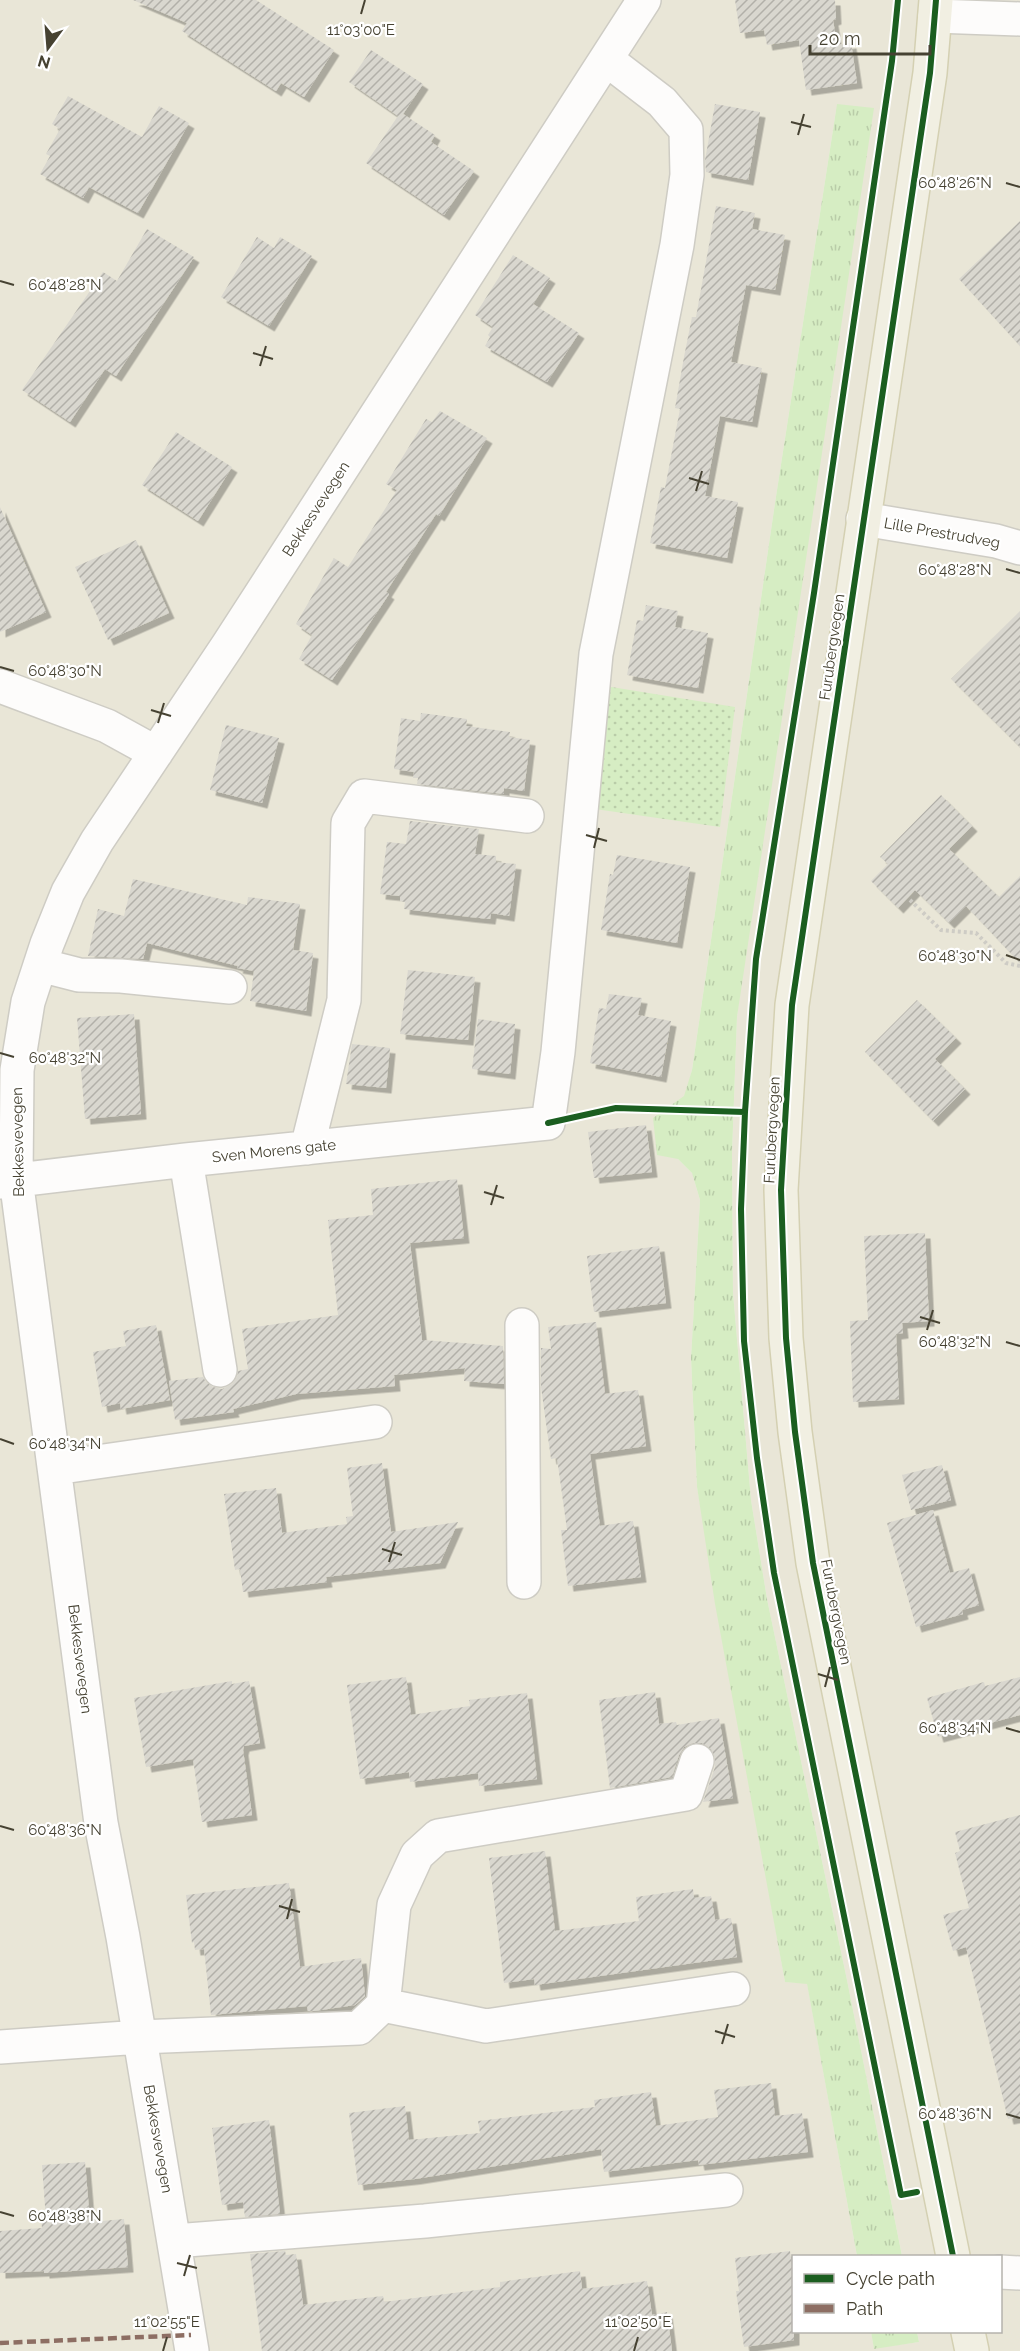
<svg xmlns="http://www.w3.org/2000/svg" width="1020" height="2351" font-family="Raleway,sans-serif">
	<defs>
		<pattern id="grass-tufts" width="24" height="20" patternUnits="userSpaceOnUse" patternTransform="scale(1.5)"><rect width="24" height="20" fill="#d6edc3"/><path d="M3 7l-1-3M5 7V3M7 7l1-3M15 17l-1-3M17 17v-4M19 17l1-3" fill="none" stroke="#b9cca8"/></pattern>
		<pattern id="park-dots" width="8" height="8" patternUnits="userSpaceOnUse" patternTransform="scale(1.5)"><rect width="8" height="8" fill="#d6edc3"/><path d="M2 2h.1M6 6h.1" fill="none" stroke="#b9cca8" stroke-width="1.8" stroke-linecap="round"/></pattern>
		<pattern id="building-hatch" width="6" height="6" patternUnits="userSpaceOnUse" patternTransform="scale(1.5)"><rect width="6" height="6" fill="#d9d7cf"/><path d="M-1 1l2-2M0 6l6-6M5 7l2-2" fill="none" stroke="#b2b0a9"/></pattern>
		<filter id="shadow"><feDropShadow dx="5.5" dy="5.5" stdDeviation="0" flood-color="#0004"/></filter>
	</defs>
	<rect width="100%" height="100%" fill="#f0eee7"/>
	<path fill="#e9e6d7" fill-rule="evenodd" d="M 0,0 L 1020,0 L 1020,2351 L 0,2351 ZM 837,104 L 737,1017 L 732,1154 L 733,1293 L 751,1500 L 767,1599 L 847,1980 L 902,2256 L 1000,2256 L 1000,2332 L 917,2332 L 919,2342 L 874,2348 L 871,2332 L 794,2332 L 794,2256 L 857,2256 L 807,1983 L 785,1982 L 697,1487 L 691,1358 L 700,1200 L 692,1173 L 678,1159 L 685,1096 L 692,1070 L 775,503 Z"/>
	<path fill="url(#grass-tufts)" d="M 837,104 L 874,108 L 737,1017 L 732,1154 L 733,1293 L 751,1500 L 767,1599 L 847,1980 L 902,2256 L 857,2256 L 807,1984 L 785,1982 L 715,1604 L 697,1487 L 691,1358 L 700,1200 L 692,1173 L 678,1159 L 657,1155 L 653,1118 L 684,1096 L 692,1070 L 775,503 Z
		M 871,2332 L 917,2332 L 919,2342 L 874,2349 Z"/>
	<path fill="url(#park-dots)" d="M 599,685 L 735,707 L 720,827 L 588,808 Z"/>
	<path fill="url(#building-hatch)" filter="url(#shadow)" d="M 133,0 L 256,0 L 334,50 L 304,97 L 281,83 L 276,91 L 182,31 L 187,23 Z
		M 735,0 L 835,0 L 836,19 L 833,20 L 837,45 L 851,43 L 857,83 L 806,90 L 799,40 L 767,45 L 764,30 L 740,33 Z
		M 371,50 L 423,84 L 403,114 L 435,135 L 431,142 L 474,171 L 444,215 L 366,163 L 398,116 L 349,82 Z
		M 68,96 L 142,137 L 159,106 L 189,123 L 138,213 L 89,187 L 83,198 L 40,174 L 50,156 L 46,154 L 60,129 L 52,124 Z
		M 715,104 L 760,112 L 748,180 L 706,172 L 705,160 Z
		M 716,206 L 755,213 L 752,229 L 785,235 L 775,290 L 746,285 L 731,362 L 762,368 L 752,422 L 720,416 L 705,496 L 738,502 L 727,558 L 650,543 L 661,487 L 665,488 L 680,409 L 675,408 L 684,357 L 692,317 L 696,317 Z
		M 1020,221 L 1020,346 L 959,279 Z
		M 147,229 L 194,257 L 116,376 L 105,369 L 70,422 L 22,390 L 103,272 L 117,281 Z
		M 257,237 L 274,248 L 280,237 L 312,256 L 269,326 L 221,297 Z
		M 513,255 L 550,278 L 533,304 L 579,333 L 547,382 L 485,346 L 490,337 L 488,335 L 493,327 L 475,315 Z
		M 440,411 L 487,438 L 439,516 L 436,514 L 386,592 L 389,594 L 332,680 L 299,659 L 312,635 L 296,624 L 334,558 L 348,567 L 397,490 L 386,484 L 426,419 L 432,422 Z
		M 176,432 L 232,467 L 198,521 L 142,485 Z
		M 0,507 L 46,612 L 0,632 Z
		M 136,540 L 169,613 L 108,640 L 75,567 Z
		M 646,605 L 678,611 L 675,627 L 708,633 L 698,688 L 627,675 L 637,620 L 643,621 Z
		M 1020,611 L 1020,747 L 951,679 Z
		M 421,713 L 467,719 L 466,726 L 510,732 L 509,737 L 530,740 L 524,791 L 504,788 L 504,794 L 417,784 L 418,778 L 413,778 L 414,772 L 394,769 L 401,718 L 420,721 Z
		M 226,725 L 279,738 L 262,803 L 210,790 Z
		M 941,795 L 972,826 L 949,849 L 999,897 L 1020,876 L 1020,963 L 966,906 L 949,923 L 915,890 L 898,908 L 871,881 L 888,864 L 880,857 Z
		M 410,821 L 479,829 L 475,854 L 496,856 L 496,862 L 516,864 L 509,916 L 491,913 L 490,919 L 470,917 L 404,909 L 405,902 L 400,901 L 400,896 L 380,894 L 387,842 L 406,844 Z
		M 617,855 L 690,867 L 677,943 L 601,930 L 610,874 L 613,875 Z
		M 133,879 L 247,905 L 248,897 L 300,904 L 293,950 L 313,953 L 306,1011 L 250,1001 L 254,971 L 237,968 L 238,966 L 147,943 L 143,959 L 88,956 L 98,909 L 124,916 Z
		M 408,970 L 475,977 L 468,1040 L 400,1034 Z
		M 609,994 L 642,998 L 638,1015 L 671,1021 L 661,1077 L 590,1063 L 599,1008 L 606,1009 Z
		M 917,1000 L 956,1038 L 935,1059 L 965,1089 L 933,1121 L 865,1052 Z
		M 134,1014 L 141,1114 L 85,1119 L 77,1018 Z
		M 478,1019 L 515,1024 L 510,1074 L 472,1069 Z
		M 352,1044 L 390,1048 L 386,1088 L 346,1084 Z
		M 646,1125 L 652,1172 L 594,1178 L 588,1132 Z
		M 457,1179 L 464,1238 L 410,1243 L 422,1340 L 503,1346 L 504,1384 L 464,1381 L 465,1368 L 394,1375 L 395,1386 L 296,1394 L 233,1409 L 234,1412 L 175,1420 L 169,1381 L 203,1377 L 206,1382 L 213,1387 L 222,1389 L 232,1384 L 237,1377 L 238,1371 L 248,1369 L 242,1329 L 338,1315 L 328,1220 L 373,1215 L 371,1189 Z
		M 925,1233 L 929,1321 L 902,1323 L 903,1333 L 896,1334 L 899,1399 L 853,1402 L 850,1321 L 868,1320 L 864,1236 Z
		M 659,1246 L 666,1303 L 594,1312 L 587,1256 Z
		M 596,1322 L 605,1394 L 638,1390 L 646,1446 L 590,1454 L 600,1526 L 633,1521 L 641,1577 L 568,1586 L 561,1530 L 567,1530 L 557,1458 L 551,1459 L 541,1387 L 541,1348 L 551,1349 L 548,1327 Z
		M 156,1325 L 170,1400 L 121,1409 L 120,1403 L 102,1407 L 93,1352 L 126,1346 L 123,1331 Z
		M 382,1463 L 391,1532 L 458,1522 L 440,1563 L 326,1577 L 327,1582 L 243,1592 L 240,1569 L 235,1570 L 224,1494 L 276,1488 L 282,1533 L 347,1524 L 346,1517 L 353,1516 L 347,1468 Z
		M 942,1465 L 951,1500 L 911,1510 L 902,1475 Z
		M 933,1510 L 950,1573 L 969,1568 L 979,1605 L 962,1610 L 963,1614 L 916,1627 L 887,1523 Z
		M 406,1677 L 411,1715 L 470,1706 L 469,1700 L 527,1693 L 537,1779 L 479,1786 L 478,1773 L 410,1782 L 409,1772 L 360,1779 L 347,1685 Z
		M 1020,1677 L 1020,1715 L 938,1737 L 927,1698 L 984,1682 L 985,1686 Z
		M 232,1681 L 232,1684 L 249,1681 L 260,1743 L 244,1746 L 243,1750 L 252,1815 L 202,1822 L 193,1759 L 146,1767 L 134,1698 Z
		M 655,1692 L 659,1724 L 676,1722 L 677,1725 L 719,1718 L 733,1798 L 703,1802 L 715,1767 L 715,1758 L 711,1749 L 702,1743 L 693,1743 L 684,1747 L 679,1755 L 672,1777 L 610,1788 L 599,1700 Z
		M 1020,1815 L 1020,2117 L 1008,2119 L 966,1947 L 953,1951 L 943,1915 L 969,1908 L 955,1853 L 960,1851 L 955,1832 Z
		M 545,1851 L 555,1931 L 639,1921 L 636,1897 L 693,1889 L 694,1898 L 711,1896 L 715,1920 L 731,1918 L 737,1957 L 535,1985 L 534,1979 L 504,1983 L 489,1858 Z
		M 289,1883 L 300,1967 L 361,1958 L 365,1996 L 355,2005 L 314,2011 L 308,2011 L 307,2006 L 211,2015 L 204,1949 L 195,1950 L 194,1942 L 192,1943 L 186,1895 Z
		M 771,2083 L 775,2116 L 802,2113 L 808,2152 L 699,2165 L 698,2160 L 604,2172 L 601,2149 L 415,2179 L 358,2185 L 349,2113 L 405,2106 L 409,2140 L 480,2133 L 478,2121 L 595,2107 L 594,2100 L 651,2092 L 656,2126 L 718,2117 L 714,2090 Z
		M 269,2120 L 280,2214 L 245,2217 L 243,2202 L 222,2205 L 212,2128 Z
		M 85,2162 L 90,2222 L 124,2219 L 128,2267 L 44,2273 L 44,2271 L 0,2273 L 0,2231 L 42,2228 L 41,2220 L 46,2220 L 42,2165 Z
		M 285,2251 L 286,2255 L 296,2254 L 303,2305 L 383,2296 L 384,2302 L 500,2287 L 500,2282 L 580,2271 L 582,2289 L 647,2281 L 652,2315 L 667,2312 L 672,2351 L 262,2351 L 250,2254 Z
		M 790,2251 L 794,2279 L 794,2340 L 744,2347 L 736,2291 L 739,2291 L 735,2258 Z"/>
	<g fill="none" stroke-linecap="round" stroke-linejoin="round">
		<defs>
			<path id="minor" d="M 935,16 L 1020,19
				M 863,519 L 996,541 L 1020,548
				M 0,686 L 107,726 L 156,753
				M 40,965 L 79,975 L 121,976 L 230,987
				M 307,1148 L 344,1000 L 348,823 L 364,796 L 527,816
				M 186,1160 L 220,1370
				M 0,1182 L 186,1160 L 548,1123 L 558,1052 L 596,654 L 677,245 L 687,175 L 686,130 L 662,102 L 606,59
				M 522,1325 L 524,1582
				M 55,1468 L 375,1422
				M 383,2005 L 486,2026 L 733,1989
				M 0,2047 L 140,2037 L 359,2028 L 383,2005 L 394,1905 L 417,1855 L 438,1836 L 686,1794 L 697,1761
				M 175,2241 L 425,2221 L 726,2190
				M 1000,2272 L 1020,2273
				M 192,2351 L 123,1937 L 101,1823 L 16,1179 L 17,1070 L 28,1002 L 47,944 L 68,892 L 97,841 L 228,645 L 644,0"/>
			<path id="major" d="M 936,0 L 930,73 L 792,1005 L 781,1190 L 786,1338 L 795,1432 L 813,1563 L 953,2256
				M 968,2332 L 972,2351"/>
		</defs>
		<use href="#minor" stroke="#ceccc4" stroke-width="36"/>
		<use href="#major" stroke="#d4d0b2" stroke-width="36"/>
		<path stroke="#ceccc5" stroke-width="4" stroke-dasharray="3 3" stroke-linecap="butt" d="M 910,900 L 941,930 L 976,933 L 1006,963 L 1020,966"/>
		<use href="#minor" stroke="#fdfcfb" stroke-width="33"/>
		<use href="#major" stroke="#f1efe2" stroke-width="33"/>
		<path stroke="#8d6e63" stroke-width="4.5" stroke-dasharray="9 4.5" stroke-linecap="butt" d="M 0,2343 L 191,2335"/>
		<defs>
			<path id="cycleway" d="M 898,0 L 892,61 L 814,593 L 756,959 L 745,1112 L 741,1209 L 744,1341 L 757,1458 L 774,1573 L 901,2195 L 917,2192
				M 936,0 L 930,73 L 792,1005 L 781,1190 L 786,1338 L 795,1432 L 813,1563 L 953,2256
				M 548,1123 L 616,1108 L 745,1112"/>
		</defs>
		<use href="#cycleway" stroke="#fff" stroke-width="10"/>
		<use href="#cycleway" stroke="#1b5e20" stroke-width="6"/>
	</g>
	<path fill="none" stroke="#464232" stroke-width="2" d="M 361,14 L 365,0M 791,122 L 811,127M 798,135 L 804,114M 1006,183 L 1020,187M 0,281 L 14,285M 253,353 L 273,359M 260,366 L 266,346M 689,478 L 709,484M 696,491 L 702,471M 1006,569 L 1020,573M 0,667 L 14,671M 151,710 L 171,716M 158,723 L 164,703M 586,835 L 607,841M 594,848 L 599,828M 1006,955 L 1020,960M 0,1053 L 14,1057M 484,1192 L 504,1198M 491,1205 L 497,1185M 920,1317 L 940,1323M 927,1330 L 933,1310M 1006,1342 L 1020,1346M 0,1439 L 14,1444M 382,1549 L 402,1555M 389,1562 L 395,1542M 818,1674 L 838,1680M 825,1687 L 830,1667M 1006,1728 L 1020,1732M 0,1826 L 14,1830M 279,1906 L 300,1912M 287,1919 L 292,1899M 715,2031 L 735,2037M 722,2044 L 728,2024M 1006,2114 L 1020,2118M 0,2212 L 14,2216M 177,2263 L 197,2268M 184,2276 L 190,2255M 163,2351 L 167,2337M 634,2351 L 638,2337"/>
	<g text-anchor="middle" stroke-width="4.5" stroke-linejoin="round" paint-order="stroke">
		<g font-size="15" fill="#464232" stroke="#fff">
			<text transform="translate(316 509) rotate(-57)" y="5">Bekkesvevegen</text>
			<text transform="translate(942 533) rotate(10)" y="5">Lille Prestrudveg</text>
			<text transform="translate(832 647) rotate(-82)" y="5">Furubergvegen</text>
			<text transform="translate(772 1130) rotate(-87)" y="5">Furubergvegen</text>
			<text transform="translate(18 1142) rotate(-91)" y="5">Bekkesvevegen</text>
			<text transform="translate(274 1151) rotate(-6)" y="5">Sven Morens gate</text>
			<text transform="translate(836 1612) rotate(79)" y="5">Furubergvegen</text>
			<text transform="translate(80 1659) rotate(83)" y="5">Bekkesvevegen</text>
			<text transform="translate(158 2139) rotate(80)" y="5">Bekkesvevegen</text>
		</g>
	</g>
	<g font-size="15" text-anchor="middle" fill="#464232" stroke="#fff" stroke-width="4.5" stroke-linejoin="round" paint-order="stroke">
		<text x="361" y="35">11°03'00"E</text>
		<text x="955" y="188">60°48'26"N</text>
		<text x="65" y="290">60°48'28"N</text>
		<text x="955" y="575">60°48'28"N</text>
		<text x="65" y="676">60°48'30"N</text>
		<text x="955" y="961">60°48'30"N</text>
		<text x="65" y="1063">60°48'32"N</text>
		<text x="955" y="1347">60°48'32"N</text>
		<text x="65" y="1449">60°48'34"N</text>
		<text x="955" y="1733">60°48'34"N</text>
		<text x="65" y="1835">60°48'36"N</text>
		<text x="955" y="2119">60°48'36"N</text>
		<text x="65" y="2221">60°48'38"N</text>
		<text x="167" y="2327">11°02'55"E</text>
		<text x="638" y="2327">11°02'50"E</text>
	</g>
	<rect x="792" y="2255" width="210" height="78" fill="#ffffff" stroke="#b5b3ad" stroke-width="1.5"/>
	<rect x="804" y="2274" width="30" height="9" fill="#1b5e20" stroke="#b5b3ad" stroke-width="1.5"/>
	<text x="846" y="2285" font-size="18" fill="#464232">Cycle path</text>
	<rect x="804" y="2304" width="30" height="9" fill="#8d6e63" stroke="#b5b3ad" stroke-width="1.5"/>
	<text x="846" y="2315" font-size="18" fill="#464232">Path</text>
	<g transform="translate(48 48) rotate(196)" stroke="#ffffff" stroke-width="4.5" paint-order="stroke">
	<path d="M0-4.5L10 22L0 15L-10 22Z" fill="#464232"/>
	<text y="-9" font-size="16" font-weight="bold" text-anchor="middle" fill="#464232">N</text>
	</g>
	<path d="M810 45v9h120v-9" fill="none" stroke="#464232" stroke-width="3"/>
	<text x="819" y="45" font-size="18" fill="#464232" stroke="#ffffff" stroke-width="4.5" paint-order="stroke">20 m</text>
</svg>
